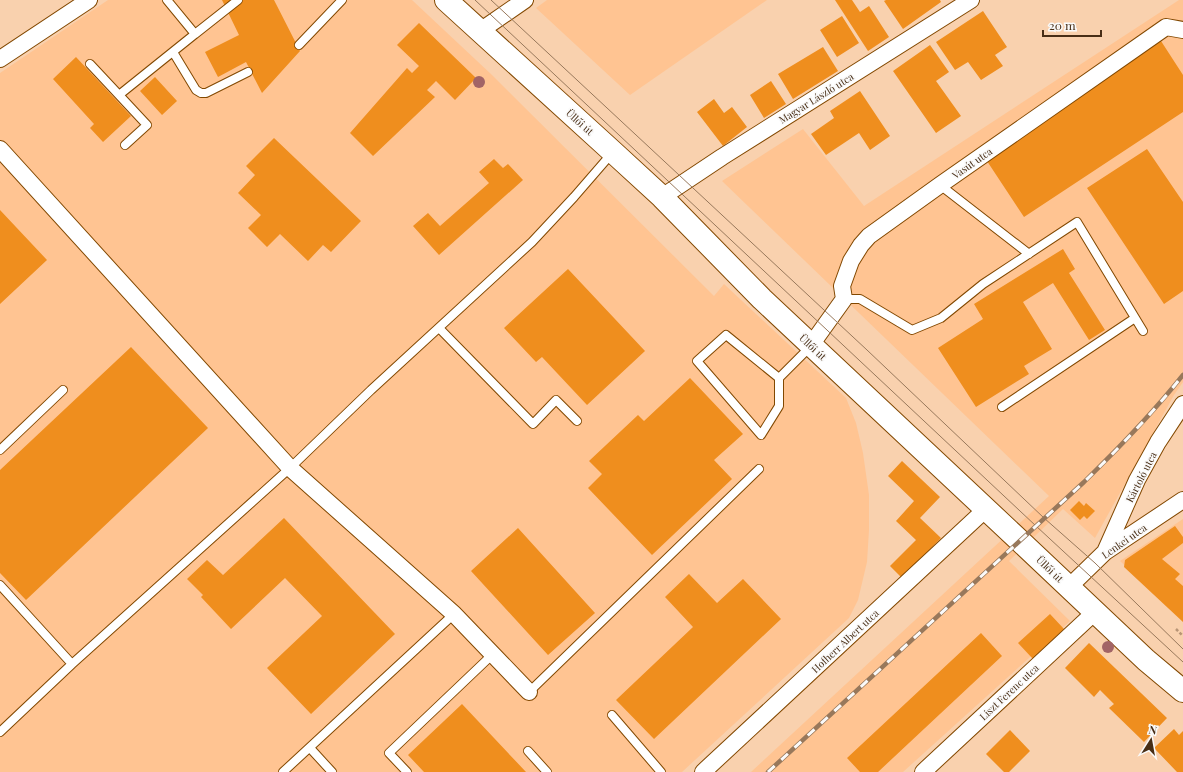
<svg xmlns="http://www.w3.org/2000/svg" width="1183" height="772" font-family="'Playfair Display',serif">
	<rect width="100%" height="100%" fill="#f9d1ae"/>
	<path fill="#ffc492" d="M 108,0 L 412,0 L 492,75 L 714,296 L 724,284 L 846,398 L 856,423 L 863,453 L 869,495 L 869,530 L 867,562 L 858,600 L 849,618 L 682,772 L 0,772 L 0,73 Z
		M 547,0 L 767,0 L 630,95 L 536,8 Z
		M 1179,0 L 1183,0 L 1183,382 L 1174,395 L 1095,538 L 1063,509 L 1009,561 L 1070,621 L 903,772 L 751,772 L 1049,496 L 722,181 L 803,129 L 864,206 Z
		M 1183,519 L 1183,619 L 1120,561 Z"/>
	<path fill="#ef8e1e" d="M 222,0 L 274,0 L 300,51 L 262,93 L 246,62 L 218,77 L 205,52 L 239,35 Z
		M 835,0 L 852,0 L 860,12 L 869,6 L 889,37 L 868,51 Z
		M 886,0 L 940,0 L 941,2 L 903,29 L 884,1 Z
		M 983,11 L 1007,47 L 995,55 L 1003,66 L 981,80 L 968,62 L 955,70 L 936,42 Z
		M 842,16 L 859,43 L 837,57 L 820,30 Z
		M 419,23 L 476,78 L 455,100 L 436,81 L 427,90 L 435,97 L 373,156 L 350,133 L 407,68 L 412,73 L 419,66 L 397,45 Z
		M 1161,41 L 1183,75 L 1183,112 L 1024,217 L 985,158 Z
		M 930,45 L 949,72 L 936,81 L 961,116 L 936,133 L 893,71 Z
		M 823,47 L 838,71 L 793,99 L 778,74 Z
		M 76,57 L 131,116 L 103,142 L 90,128 L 94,124 L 53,79 Z
		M 155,77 L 177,101 L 162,115 L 140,91 Z
		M 771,81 L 786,104 L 764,118 L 750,95 Z
		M 860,91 L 890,136 L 870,150 L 859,133 L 826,155 L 811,134 L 834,118 L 830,111 Z
		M 714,99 L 724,113 L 732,107 L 747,127 L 723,146 L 697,112 Z
		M 274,138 L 361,221 L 331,252 L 323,245 L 308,261 L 280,234 L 267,247 L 248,228 L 261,215 L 238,193 L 255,175 L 246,166 Z
		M 1147,149 L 1183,202 L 1183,291 L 1164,304 L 1087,188 Z
		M 494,159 L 503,168 L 508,164 L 523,180 L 439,255 L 413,226 L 428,213 L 440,226 L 489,183 L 479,172 Z
		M 0,210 L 47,260 L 0,304 Z
		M 1063,249 L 1075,269 L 1069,273 L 1105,330 L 1089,340 L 1053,283 L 1023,302 L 1052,349 L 1024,366 L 1029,374 L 976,407 L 938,348 L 983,319 L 974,304 Z
		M 568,269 L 645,351 L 587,405 L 542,357 L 536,362 L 504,328 Z
		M 131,347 L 208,428 L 26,600 L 0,573 L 0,470 Z
		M 690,378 L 743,434 L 714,460 L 732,479 L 652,555 L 588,488 L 602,474 L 589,461 L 638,415 L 644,421 Z
		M 902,461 L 940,497 L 920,518 L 941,538 L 902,578 L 890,566 L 916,540 L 896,521 L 914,501 L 888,476 Z
		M 1079,501 L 1084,506 L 1086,503 L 1095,511 L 1087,519 L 1084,516 L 1080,520 L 1070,510 Z
		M 284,518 L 395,634 L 311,714 L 267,668 L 322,616 L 285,578 L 231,629 L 201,597 L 203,595 L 187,579 L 207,560 L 223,575 Z
		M 1175,526 L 1183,537 L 1183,543 L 1162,559 L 1180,574 L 1175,579 L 1183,586 L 1183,622 L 1124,567 L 1125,560 Z
		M 518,528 L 595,613 L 548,655 L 471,571 Z
		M 689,574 L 717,603 L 743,579 L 781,619 L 654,739 L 616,700 L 693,627 L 665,597 Z
		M 1050,614 L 1064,629 L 1033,659 L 1018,643 Z
		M 981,633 L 1002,656 L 878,772 L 860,772 L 847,758 Z
		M 1089,643 L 1167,718 L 1144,742 L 1109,708 L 1114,704 L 1100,690 L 1094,697 L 1065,668 Z
		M 462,704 L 526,772 L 424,772 L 408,755 Z
		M 1174,729 L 1179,735 L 1183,731 L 1183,772 L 1177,772 L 1154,748 Z
		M 1010,730 L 1030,751 L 1009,772 L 1004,772 L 986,754 Z"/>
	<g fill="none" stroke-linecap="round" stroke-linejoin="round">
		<defs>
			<path id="lane" d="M 167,0 L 195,34 L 238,0
				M 299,45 L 342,0
				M 173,52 L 196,90 L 201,93 L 206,93 L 248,72
				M 90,64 L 119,95 L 195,34
				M 119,95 L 147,125 L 125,145
				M 940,185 L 1029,254
				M 844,299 L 860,299 L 912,330 L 941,318 L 983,284 L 1077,222 L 1143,331
				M 439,328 L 533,424 L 556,400 L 577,421
				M 779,378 L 779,406 L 761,435 L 697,361 L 726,335 L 779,378 L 811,346
				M 1002,407 L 1135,318
				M 0,450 L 63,390
				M 0,585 L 72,664
				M 529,692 L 759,469
				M 612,715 L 661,772
				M 0,732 L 72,664 L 290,468 L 371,390 L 532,242 L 574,197 L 613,152
				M 310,748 L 332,772
				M 528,751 L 547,772
				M 283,772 L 454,614
				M 407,772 L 389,753 L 493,654"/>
			<path id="street" d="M 480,31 L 525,0
				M 0,59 L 89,0
				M 0,149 L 290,468 L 454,614 L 529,692
				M 662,197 L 722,157 L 971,0
				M 811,345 L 844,299 L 842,286 L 851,261 L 861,245 L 869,236 L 940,185 L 1166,27 L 1183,30
				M 1105,552 L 1137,480 L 1158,442 L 1183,404
				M 1069,587 L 1105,552 L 1183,500
				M 703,772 L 986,509
				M 923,772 L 1096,611"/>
			<path id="secondary" d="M 446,0 L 613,152 L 662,197 L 762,299 L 1020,541 L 1146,660 L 1183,691"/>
		</defs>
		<use href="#lane" stroke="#824800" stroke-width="10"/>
		<use href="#street" stroke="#824800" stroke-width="18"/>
		<use href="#secondary" stroke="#824800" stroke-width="24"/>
		<path stroke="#b89576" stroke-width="2.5" stroke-dasharray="3 2" stroke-linecap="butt" d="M 1176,629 L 1183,636"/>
		<use href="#lane" stroke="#fff" stroke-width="8"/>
		<use href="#street" stroke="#fff" stroke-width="16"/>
		<use href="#secondary" stroke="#fff" stroke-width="22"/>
		<path stroke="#98785b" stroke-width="1" d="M 475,0 L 1036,526 L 1183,662
			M 491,0 L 867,350 L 1044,518 L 1095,563 L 1183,649"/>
		<defs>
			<path id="rail" d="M 768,772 L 1084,482 C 1119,448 1153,413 1183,375"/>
		</defs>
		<use href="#rail" stroke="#98785b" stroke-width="4.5"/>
		<use href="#rail" stroke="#fafafa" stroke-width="3" stroke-dasharray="9" stroke-linecap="butt"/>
	</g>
	<g fill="#a26466">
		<circle cx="479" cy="82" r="6"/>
		<circle cx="1108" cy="647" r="6"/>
	</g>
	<g text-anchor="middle" stroke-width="3" stroke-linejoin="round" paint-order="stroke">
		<g font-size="10" fill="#482e16" stroke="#fafafa">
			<text transform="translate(816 98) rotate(-32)" y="4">Magyar László utca</text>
			<text transform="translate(580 122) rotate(42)" y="4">Üllői út</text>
			<text transform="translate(972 163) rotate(-35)" y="4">Vasút utca</text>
			<text transform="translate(813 347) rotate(43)" y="4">Üllői út</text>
			<text transform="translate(1141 477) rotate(-63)" y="4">Kártoló utca</text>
			<text transform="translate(1124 541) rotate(-35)" y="4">Lenkei utca</text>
			<text transform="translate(1050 569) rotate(44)" y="4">Üllői út</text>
			<text transform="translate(845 641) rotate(-43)" y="4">Hofherr Albert utca</text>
			<text transform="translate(1009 692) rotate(-43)" y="4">Liszt Ferenc utca</text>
		</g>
	</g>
	<g transform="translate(1151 740) rotate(11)" stroke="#fafafa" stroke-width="3" paint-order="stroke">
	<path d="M0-3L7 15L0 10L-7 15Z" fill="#482e16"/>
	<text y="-6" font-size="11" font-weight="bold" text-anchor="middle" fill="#482e16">N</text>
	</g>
	<path d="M1043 30v6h58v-6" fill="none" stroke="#482e16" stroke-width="2"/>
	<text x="1049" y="30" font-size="12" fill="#482e16" stroke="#fafafa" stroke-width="3" paint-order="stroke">20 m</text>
</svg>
